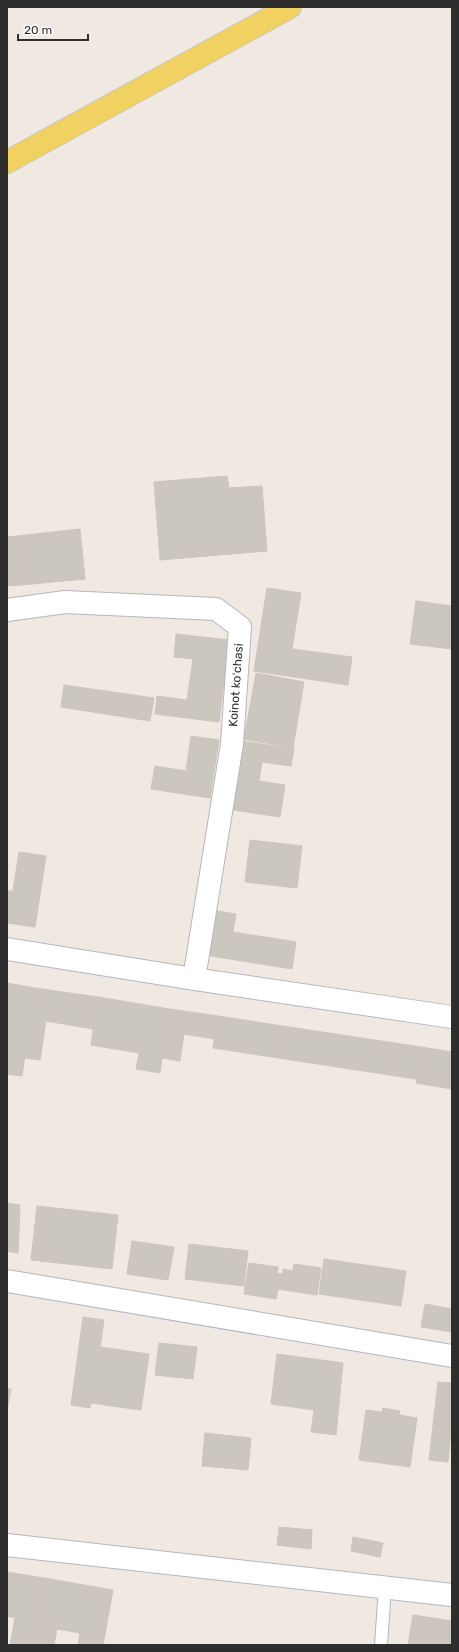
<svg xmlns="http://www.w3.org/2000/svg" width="459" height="1652" font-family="Rubik,sans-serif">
	<rect width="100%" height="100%" fill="#efe9e1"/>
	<path fill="#cbc7bf" stroke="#cbc5ba" d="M 227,476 L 229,488 L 262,486 L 267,551 L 160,560 L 154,482 Z
		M 80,529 L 85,579 L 22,585 L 17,536 Z
		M 17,536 L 22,585 L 7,586 L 7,537 Z
		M 267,588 L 301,593 L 292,649 L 352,657 L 348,685 L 254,671 Z
		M 416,601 L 452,606 L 452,649 L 410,644 Z
		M 176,634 L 229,640 L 219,722 L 155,714 L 157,696 L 187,700 L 193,659 L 174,657 Z
		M 256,673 L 304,682 L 293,748 L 244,739 Z
		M 64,685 L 154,698 L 150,721 L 61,707 Z
		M 191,736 L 219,740 L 210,798 L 151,789 L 155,766 L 186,771 Z
		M 243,741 L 294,749 L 291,766 L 262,762 L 259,781 L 285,785 L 280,817 L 233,810 Z
		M 250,840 L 302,846 L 297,888 L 245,882 Z
		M 19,852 L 46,856 L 35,927 L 7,923 L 7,891 L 13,891 Z
		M 212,910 L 236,914 L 233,932 L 296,942 L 292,969 L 205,955 Z
		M 7,983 L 35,988 L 22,1076 L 7,1074 Z
		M 35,988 L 98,997 L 93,1029 L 46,1021 L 40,1060 L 25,1058 Z
		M 98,997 L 169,1009 L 160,1073 L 136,1069 L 139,1053 L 91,1045 Z
		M 169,1009 L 218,1016 L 215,1039 L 184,1034 L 180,1061 L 162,1058 Z
		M 218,1016 L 276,1025 L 272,1057 L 213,1048 Z
		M 276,1025 L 388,1042 L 383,1074 L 272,1057 Z
		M 388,1042 L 421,1047 L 416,1079 L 383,1074 Z
		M 421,1047 L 452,1052 L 452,1089 L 416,1083 Z
		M 7,1203 L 20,1205 L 18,1253 L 7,1251 Z
		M 37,1206 L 118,1215 L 112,1269 L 31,1260 Z
		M 132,1241 L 174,1247 L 168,1280 L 127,1274 Z
		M 189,1244 L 248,1251 L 244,1286 L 185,1279 Z
		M 324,1259 L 406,1271 L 401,1306 L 319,1294 Z
		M 249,1263 L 278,1267 L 277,1273 L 283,1274 L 283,1269 L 293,1271 L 294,1264 L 321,1268 L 317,1295 L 278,1289 L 276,1299 L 244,1294 Z
		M 425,1304 L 452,1309 L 452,1332 L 421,1327 Z
		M 83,1317 L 104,1320 L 100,1347 L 149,1354 L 141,1410 L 91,1403 L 90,1408 L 71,1405 Z
		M 159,1343 L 197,1347 L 193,1379 L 155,1375 Z
		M 277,1354 L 343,1363 L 336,1435 L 311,1432 L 314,1410 L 271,1404 Z
		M 438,1382 L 452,1383 L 452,1421 L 448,1462 L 429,1460 Z
		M 7,1389 L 11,1389 L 7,1411 Z
		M 383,1408 L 400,1411 L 399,1415 L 417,1418 L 410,1467 L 359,1460 L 366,1410 L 382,1412 Z
		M 205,1433 L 251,1438 L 248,1470 L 202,1466 Z
		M 279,1527 L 312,1530 L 311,1549 L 277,1545 Z
		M 353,1537 L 383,1543 L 380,1557 L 351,1551 Z
		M 7,1572 L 44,1578 L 33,1645 L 10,1645 L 15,1618 L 7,1616 Z
		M 44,1578 L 113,1590 L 103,1645 L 78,1645 L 80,1633 L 57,1629 L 54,1645 L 33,1645 Z
		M 413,1615 L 452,1621 L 452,1645 L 408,1645 Z"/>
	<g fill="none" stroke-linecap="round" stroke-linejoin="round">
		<defs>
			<path id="service" d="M 381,1645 L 385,1587"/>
			<path id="minor" d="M 7,610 L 65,602 L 216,609 L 240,627 L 232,744 L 194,979
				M 7,949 L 194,979 L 452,1017
				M 7,1281 L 452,1356
				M 7,1545 L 452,1595"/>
			<path id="primary" d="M 7,162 L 290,7"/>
		</defs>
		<use href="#service" stroke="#b4b7c1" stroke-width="14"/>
		<use href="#minor" stroke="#b4b7c1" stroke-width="24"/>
		<use href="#primary" stroke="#c9c9c9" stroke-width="24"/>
		<use href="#service" stroke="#fff" stroke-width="12"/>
		<use href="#minor" stroke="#fff" stroke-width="22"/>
		<use href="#primary" stroke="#f2d163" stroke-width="22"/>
	</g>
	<g text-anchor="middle" stroke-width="3" stroke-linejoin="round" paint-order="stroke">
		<g font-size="12" fill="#2e2e2e" stroke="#fff">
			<text transform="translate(236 685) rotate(-86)" y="4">Koinot koʻchasi</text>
		</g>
	</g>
	<rect width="459" height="1652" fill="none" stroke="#2e2e2e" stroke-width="16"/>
	<path d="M18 34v6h70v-6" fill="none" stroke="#2e2e2e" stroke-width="2"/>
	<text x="24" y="34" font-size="12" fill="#2e2e2e" stroke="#ffffff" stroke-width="3" paint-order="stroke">20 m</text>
</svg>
